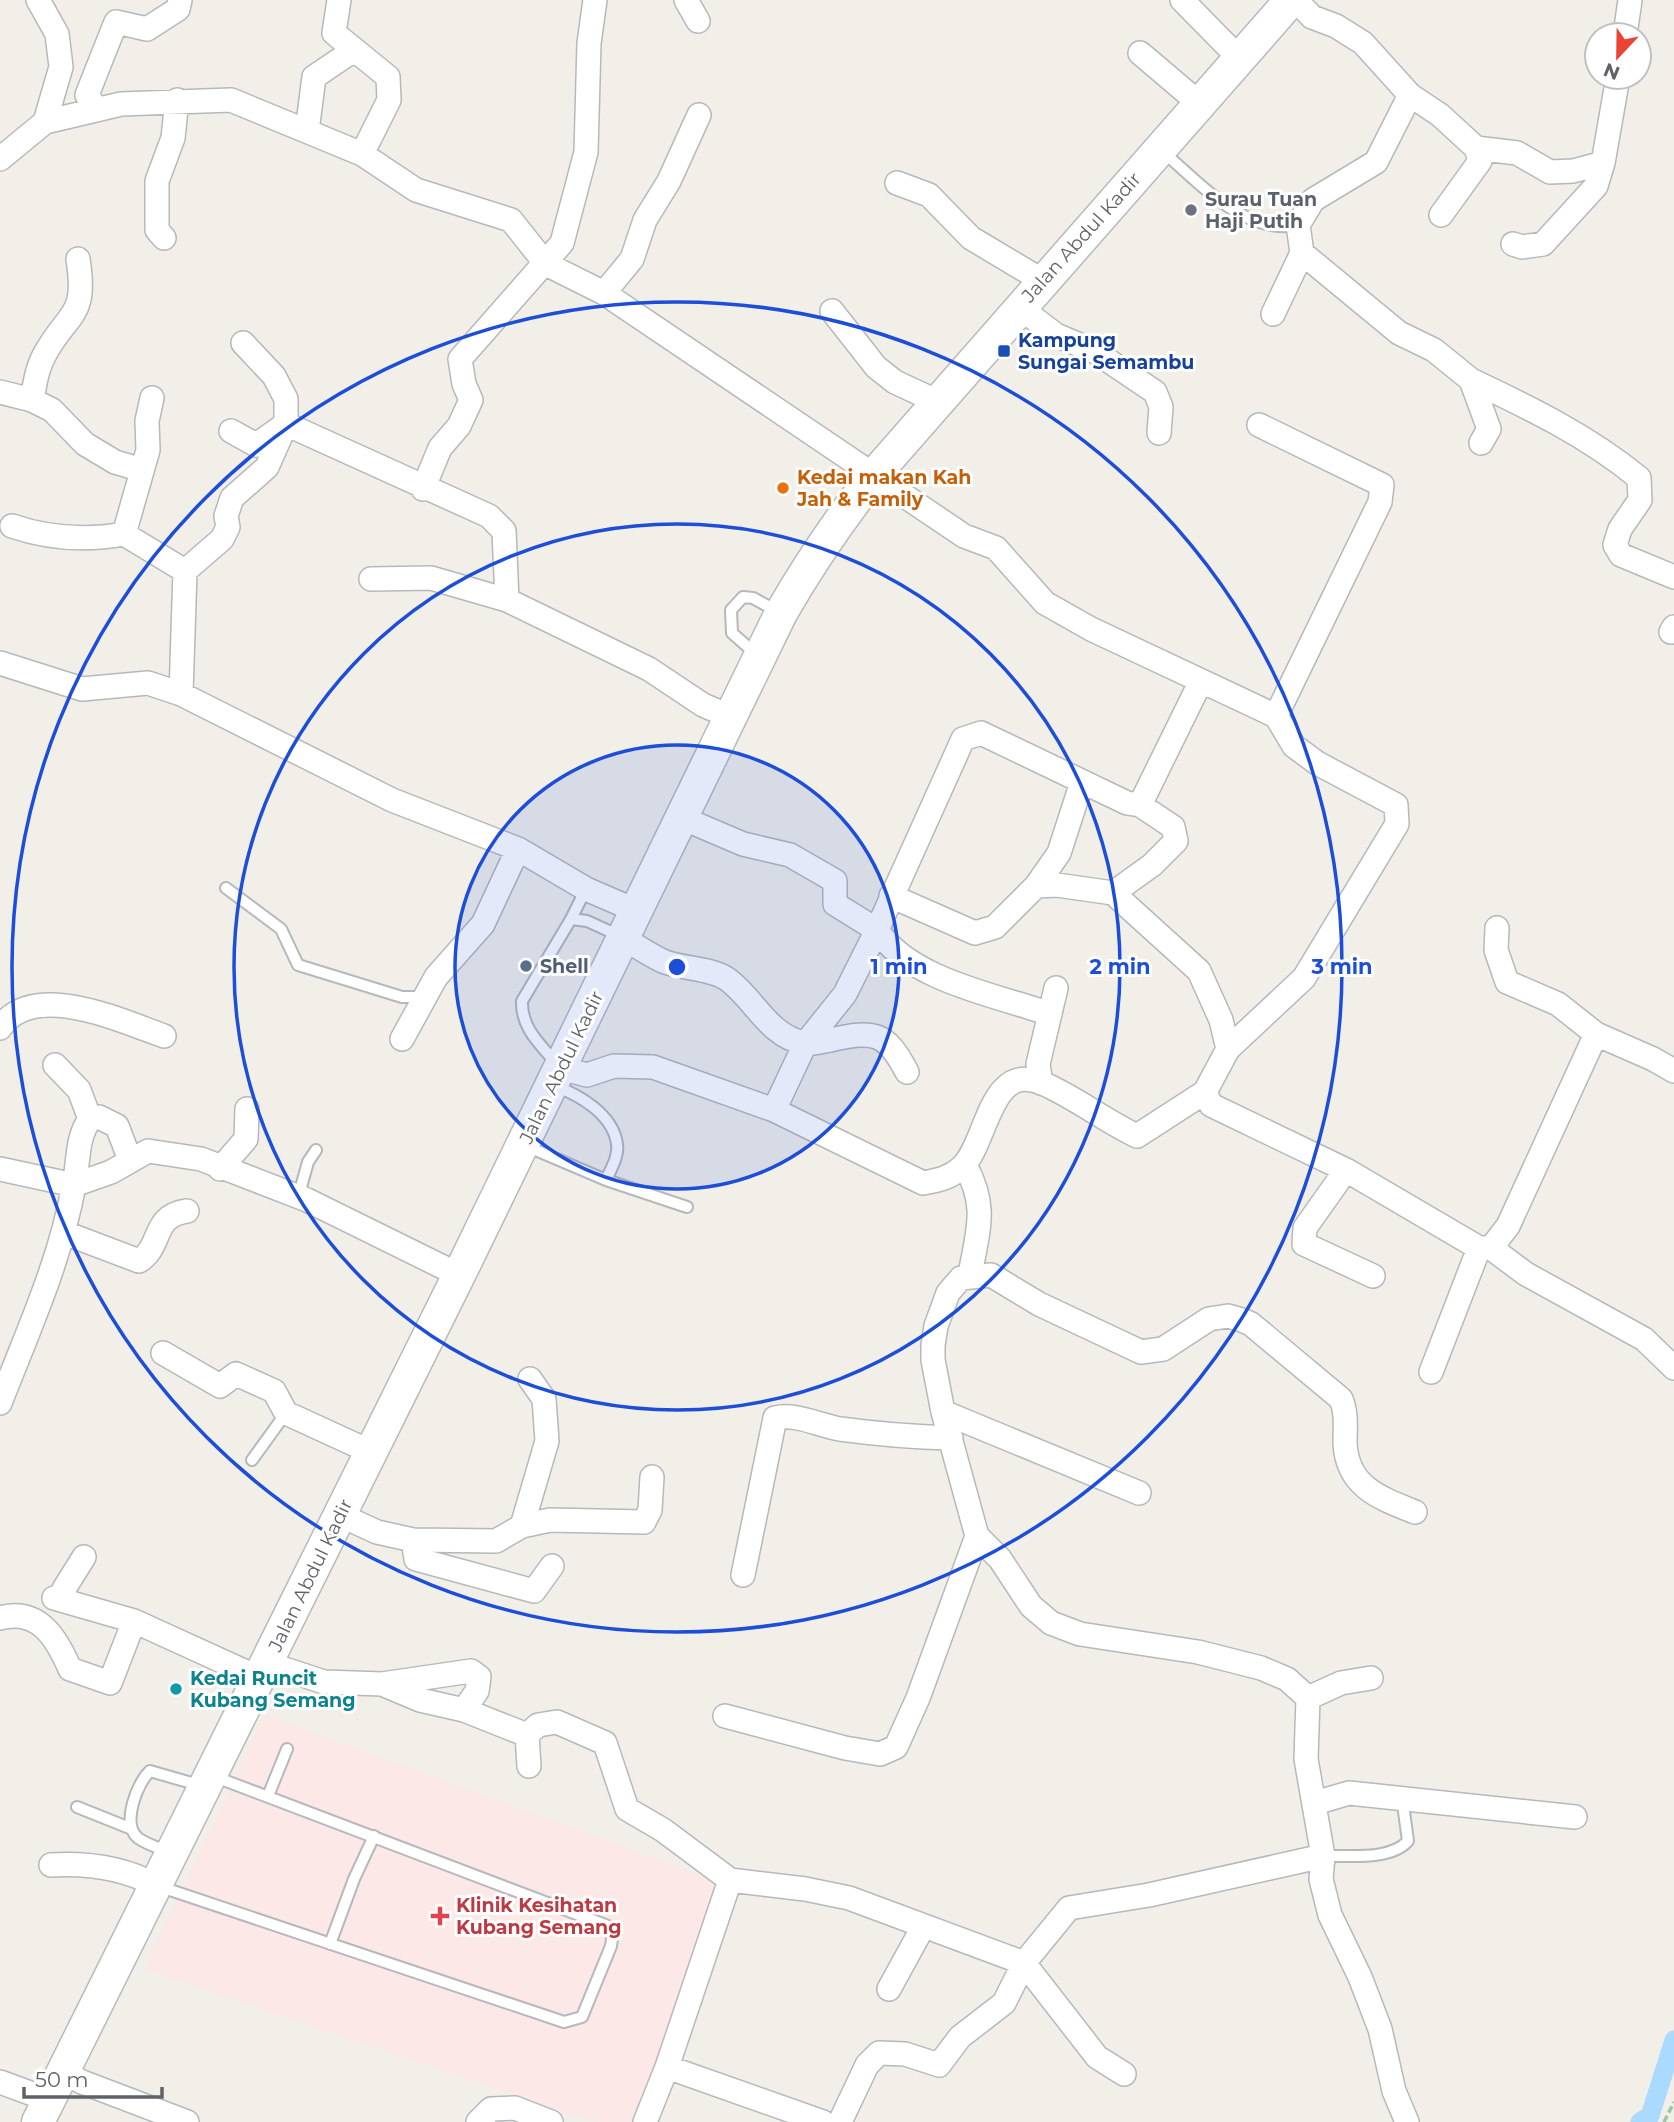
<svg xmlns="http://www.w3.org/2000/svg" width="1674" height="2122" font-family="Montserrat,sans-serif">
	<rect width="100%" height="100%" fill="#f1efe8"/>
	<path fill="#fce8e6" d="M 265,1715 L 716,1881 L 704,1952 L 638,2122 L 595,2122 L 144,1969 Z"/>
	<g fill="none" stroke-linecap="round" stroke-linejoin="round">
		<path stroke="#aadaff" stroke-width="19" d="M 1640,2122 L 1650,2116 L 1674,2040"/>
		<defs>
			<path id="lane" d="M 1162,151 C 1200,183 1244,235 1298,225
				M 757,655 L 732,633 L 731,610 L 743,597 L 753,598 L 777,611
				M 226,888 L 281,929 L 298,965 L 402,997 L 423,997
				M 571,919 L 586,889
				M 556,1063 C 540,1044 521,1028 522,1001 L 571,919 L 587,921 L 620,936
				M 555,1086 C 579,1095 613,1114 617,1144 C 619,1156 611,1169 606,1180
				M 526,1146 L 606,1180 L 687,1207
				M 306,1197 L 301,1187 L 308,1162 L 316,1150
				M 252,1460 L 286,1413
				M 268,1796 L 287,1749
				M 77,1807 L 132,1829
				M 169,1852 C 159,1848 146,1844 138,1838 C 121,1824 137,1783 150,1771 L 202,1786
				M 1323,1856 C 1348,1855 1390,1861 1408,1841 L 1402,1797
				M 158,1886 L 564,2022 L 582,2017 L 611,1946 L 613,1932 L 608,1926 L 213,1776
				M 330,1944 L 354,1879 L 374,1836"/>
			<path id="street" d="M 38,0 L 57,34 L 61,67 L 45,122
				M 339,0 L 334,33 L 388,77 L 389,100 L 362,154
				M 686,0 L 698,21
				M 1182,0 L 1240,59
				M 1296,0 L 1312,17 L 1336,26 L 1363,43 L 1410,95 L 1440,115 L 1476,148 L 1480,161 L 1441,215
				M 1625,35 L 1630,0
				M 1140,53 L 1200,104
				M 1410,95 L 1376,162 L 1313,200 L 1298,225 L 1302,253 L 1399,333 L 1434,350 L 1471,380 L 1489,429 L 1481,443
				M 97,110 L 87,95 L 116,22 L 147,29 L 178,9 L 180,0
				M 307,131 L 314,77 L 354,50
				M 1476,148 L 1517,153 L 1550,172 L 1573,171 L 1603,163 L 1596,186 L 1543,244 L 1522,247 L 1513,244
				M 0,159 L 45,122 L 121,104 L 231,100 L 362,154 L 416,190 L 511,220 L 546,264 L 604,293 L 964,536 L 996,548 L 1045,603 L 1091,629 L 1276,716 L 1294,746 L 1317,763 L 1396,805 L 1397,824 L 1304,978 L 1228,1049 L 1205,1092 L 1137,1136 C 1105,1121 1075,1097 1042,1083 C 989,1061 988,1142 962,1167 C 950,1178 939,1180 923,1183 L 774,1110 L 653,1067 L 614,1066 L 587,1075 L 560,1068
				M 1603,163 L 1618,77
				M 897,183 L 929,195 L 971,238 L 1043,281
				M 164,238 L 157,230 L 157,181 L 173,138 L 177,100
				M 604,293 L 632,259 L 645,220 L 669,181 L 699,115
				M 1019,307 L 1056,335 L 1094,351 L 1155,392 L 1161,407 L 1159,433
				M 832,311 L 876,367 L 895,382 L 936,401
				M 1273,314 L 1302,253
				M 1471,380 C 1530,408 1588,436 1639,478 L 1640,500 L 1620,529 L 1615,545 L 1621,555 L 1674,577
				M 0,392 L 32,400 L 52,410 L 85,444 L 115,462 L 142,470
				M 32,400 C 35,383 37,367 46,352 C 70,310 87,317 78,259
				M 1259,425 L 1382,485 L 1380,502 L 1276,716
				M 231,431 L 256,445 L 286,424 L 489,516 L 504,531 L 507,600
				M 423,489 L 440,448 L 459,426 L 471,400 L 464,384 L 460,359 L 562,243 L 586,152 L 589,43 L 595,0
				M 12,526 C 50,539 85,541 124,534 L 185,571 L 181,694
				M 124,534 L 148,450 L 147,421 L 152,398
				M 185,571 L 222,539 L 228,527 L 226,516 L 232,498 L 267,467 L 286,424 L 286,399 L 274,376 L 243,343
				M 371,579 L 431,578 L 507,600 L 649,669 L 703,705 L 731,717
				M 1671,632 L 1674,627
				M 0,663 L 82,689 L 148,683 L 181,694 L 392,800 L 518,849 L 586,889 L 637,911
				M 1140,805 L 1201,681
				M 682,818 L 743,844 L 790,855 L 835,881 L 835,904 L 877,930 L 845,994 L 805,1044 L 774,1110
				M 1036,886 L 1057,885 L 1113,893 L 1152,865 L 1176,841 L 1173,827 L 1140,805 L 1127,803 L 981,733 L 963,739 L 877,930 C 910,980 995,995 1050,1014
				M 1113,893 L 1199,971 L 1221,1020 L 1228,1049
				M 891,896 L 975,933 L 995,927 L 1036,886 L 1059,853 L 1082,782
				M 1497,928 L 1496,950 L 1507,982 L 1558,1004 L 1596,1034 L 1653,1059 L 1674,1071
				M 623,938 C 637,946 651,956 665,962 C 684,969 711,968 727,979 C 754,998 768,1036 804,1043 C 811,1045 823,1041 830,1040 C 875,1030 886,1032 907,1072
				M 0,1028 C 33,979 121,1021 164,1036
				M 402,1039 L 436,977 L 483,924 L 518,849
				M 55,1065 L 79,1090 L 90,1119
				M 1041,1083 L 1038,1064 L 1056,988
				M 1205,1092 L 1211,1105 L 1346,1170 L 1479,1248 L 1491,1248 L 1526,1274 L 1644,1339 L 1674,1368
				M 965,1165 C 988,1207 978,1229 970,1275
				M 0,1169 L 74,1185 L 111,1172 L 148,1151 L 201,1159 L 307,1200 L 459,1275
				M 220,1169 L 246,1139 L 247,1109
				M 1346,1170 L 1305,1228 L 1304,1244 L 1373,1276
				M 65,1233 L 139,1261 C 163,1246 151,1216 187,1211
				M 1491,1248 L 1508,1226 L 1596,1034
				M 163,1353 L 220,1386 L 236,1374 L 274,1391 L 286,1413 L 371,1452
				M 1431,1372 L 1479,1248
				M 0,1403 C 28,1331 60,1262 74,1185 C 79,1162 76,1138 90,1119 L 99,1117 L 117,1126 L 130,1160
				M 943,1412 L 1139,1493
				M 340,1515 L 377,1532 L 413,1540 L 496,1541 L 522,1526 L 547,1441 L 544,1399 L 530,1379
				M 522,1526 L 550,1520 L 644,1522 L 650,1510 L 652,1477
				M 413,1540 L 416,1559 L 534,1591 L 552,1566
				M 743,1575 L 775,1418 C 796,1413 818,1425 840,1429 C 877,1434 913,1437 951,1438
				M 54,1598 L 134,1621 L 259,1678
				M 66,1601 L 64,1589 L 84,1557
				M 0,1618 C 39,1607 57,1639 70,1669 L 110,1683 L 134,1621
				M 266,1663 L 324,1682 L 382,1684 L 420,1700 L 464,1710 L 527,1735
				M 382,1684 L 471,1671 L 479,1677 L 477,1691 L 464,1710
				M 1308,1698 L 1341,1683 L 1371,1678
				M 725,1716 L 845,1748 L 880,1754 L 896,1747 L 918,1698 L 977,1536
				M 529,1766 L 527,1735 L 538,1725 L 557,1722 L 605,1743 L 627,1809 L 663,1830 L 730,1880 L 805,1889 L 849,1898 L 1024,1963 L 1097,2057 L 1124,2074
				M 1315,1803 L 1349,1793 L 1575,1817
				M 51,1865 C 87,1863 124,1868 155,1885
				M 889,1989 L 923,1927
				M 667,2067 L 823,2122
				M 63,2072 L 82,2082 L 187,2122
				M 0,2082 L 49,2100
				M 478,2122 L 491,2109 L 515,2108 L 551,2122
				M 645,2122 L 667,2067 L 730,1880
				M 840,2122 L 867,2065 L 879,2053 L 905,2054 L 939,2065 L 960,2037 L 1004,2003 L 1024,1963 L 1069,1908 L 1149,1895 L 1323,1856
				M 1407,2122 L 1394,2091 L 1380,2029 L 1360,1977 L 1330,1915 L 1321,1879 L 1323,1856 L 1306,1759 L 1308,1698 L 1287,1679 L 1261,1668 L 1198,1652 L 1080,1634 L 1051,1623 L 1031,1606 L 1000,1559 L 977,1536 L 943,1412 L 933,1360 L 933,1345 L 936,1326 L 948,1293 L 961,1278 L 991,1275 L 1039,1304 L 1141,1352 L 1163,1349 L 1209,1319 L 1228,1316 L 1242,1320 L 1251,1324 L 1341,1399 C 1347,1413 1345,1428 1345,1443 C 1347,1487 1380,1498 1415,1512"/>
			<path id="secondary" d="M 38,2122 L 459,1275 L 781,613 C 809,564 840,519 875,474 L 1291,0"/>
		</defs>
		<use href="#lane" stroke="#b5b8bc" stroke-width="14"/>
		<use href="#street" stroke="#b5b8bc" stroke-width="26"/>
		<use href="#secondary" stroke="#b6babf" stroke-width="35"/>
		<path stroke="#9cc7a9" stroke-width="3.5" stroke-dasharray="7 3.5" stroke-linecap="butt" d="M 1664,2122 L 1674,2102"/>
		<use href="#lane" stroke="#fff" stroke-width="10"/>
		<use href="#street" stroke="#fff" stroke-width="23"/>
		<use href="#secondary" stroke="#fff" stroke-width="32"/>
	</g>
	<circle cx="677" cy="967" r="222" fill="#1d4ed8" fill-opacity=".12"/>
	<g fill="none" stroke="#1d4ed8" stroke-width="3.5">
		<circle cx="677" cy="967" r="222"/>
		<circle cx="677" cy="967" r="443"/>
		<circle cx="677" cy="967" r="665"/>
	</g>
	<circle fill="#6b7280" stroke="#fff" stroke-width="2.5" cx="1191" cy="210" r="7"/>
	<rect fill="#1a4fb4" stroke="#fff" stroke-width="2.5" x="997" y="344" width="14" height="14" rx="3.5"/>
	<circle fill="#e8710a" stroke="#fff" stroke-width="2.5" cx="783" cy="488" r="7"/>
	<circle fill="#5c6f8a" stroke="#fff" stroke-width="2.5" cx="526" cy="966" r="7"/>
	<circle fill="#0f9aa8" stroke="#fff" stroke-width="2.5" cx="176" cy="1689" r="7"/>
	<path fill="#e0444e" stroke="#fff" stroke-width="2.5" d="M436.5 1905.5h7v7h7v7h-7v7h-7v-7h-7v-7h7z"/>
	<g text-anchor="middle" stroke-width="6" stroke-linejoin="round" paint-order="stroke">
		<g font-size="19" font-weight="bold" fill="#5b616d" stroke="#fff" text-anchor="start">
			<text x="1205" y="206">Surau Tuan<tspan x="1205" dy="22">Haji Putih</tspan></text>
		</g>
		<g font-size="19" fill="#5f6368" stroke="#fff">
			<text transform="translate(1081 237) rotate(-48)" y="7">Jalan Abdul Kadir</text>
			<text transform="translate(561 1067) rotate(-64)" y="7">Jalan Abdul Kadir</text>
			<text transform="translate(310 1575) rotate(-64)" y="7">Jalan Abdul Kadir</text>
		</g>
		<g font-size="19" font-weight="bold" fill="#164399" stroke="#fff" text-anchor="start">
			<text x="1018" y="347">Kampung<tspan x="1018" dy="22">Sungai Semambu</tspan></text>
		</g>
		<g font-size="19" font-weight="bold" fill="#c56008" stroke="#fff" text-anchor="start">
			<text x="797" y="484">Kedai makan Kah<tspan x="797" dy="22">Jah &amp; Family</tspan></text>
		</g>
		<g font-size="19" font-weight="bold" fill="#4e5e75" stroke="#fff" text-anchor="start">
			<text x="540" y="973">Shell</text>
		</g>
		<g font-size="19" font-weight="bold" fill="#0d838f" stroke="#fff" text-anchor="start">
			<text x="190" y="1685">Kedai Runcit<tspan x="190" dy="22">Kubang Semang</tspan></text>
		</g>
		<g font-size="19" font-weight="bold" fill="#be3a42" stroke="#fff" text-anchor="start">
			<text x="456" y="1912">Klinik Kesihatan<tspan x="456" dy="22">Kubang Semang</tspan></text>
		</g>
	</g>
	<circle cx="677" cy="967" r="10" fill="#1d4ed8" stroke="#fff" stroke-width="3.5"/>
	<g font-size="21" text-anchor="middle" font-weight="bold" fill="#1d4ed8" stroke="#fff" stroke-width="6" stroke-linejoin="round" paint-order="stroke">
		<text x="899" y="974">1 min</text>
		<text x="1120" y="974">2 min</text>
		<text x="1342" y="974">3 min</text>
	</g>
	<g transform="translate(1618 56) rotate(202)"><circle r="33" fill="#ffffff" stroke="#bfc1c3" stroke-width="2"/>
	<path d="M0-5L12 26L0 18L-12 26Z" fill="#ea4335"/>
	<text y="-10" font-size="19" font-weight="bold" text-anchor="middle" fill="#5f6368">N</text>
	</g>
	<path d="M24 2087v10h138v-10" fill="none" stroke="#5f6368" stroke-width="3.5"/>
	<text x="35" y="2087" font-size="21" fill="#5f6368" stroke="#ffffff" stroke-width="5" paint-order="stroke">50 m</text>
</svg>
